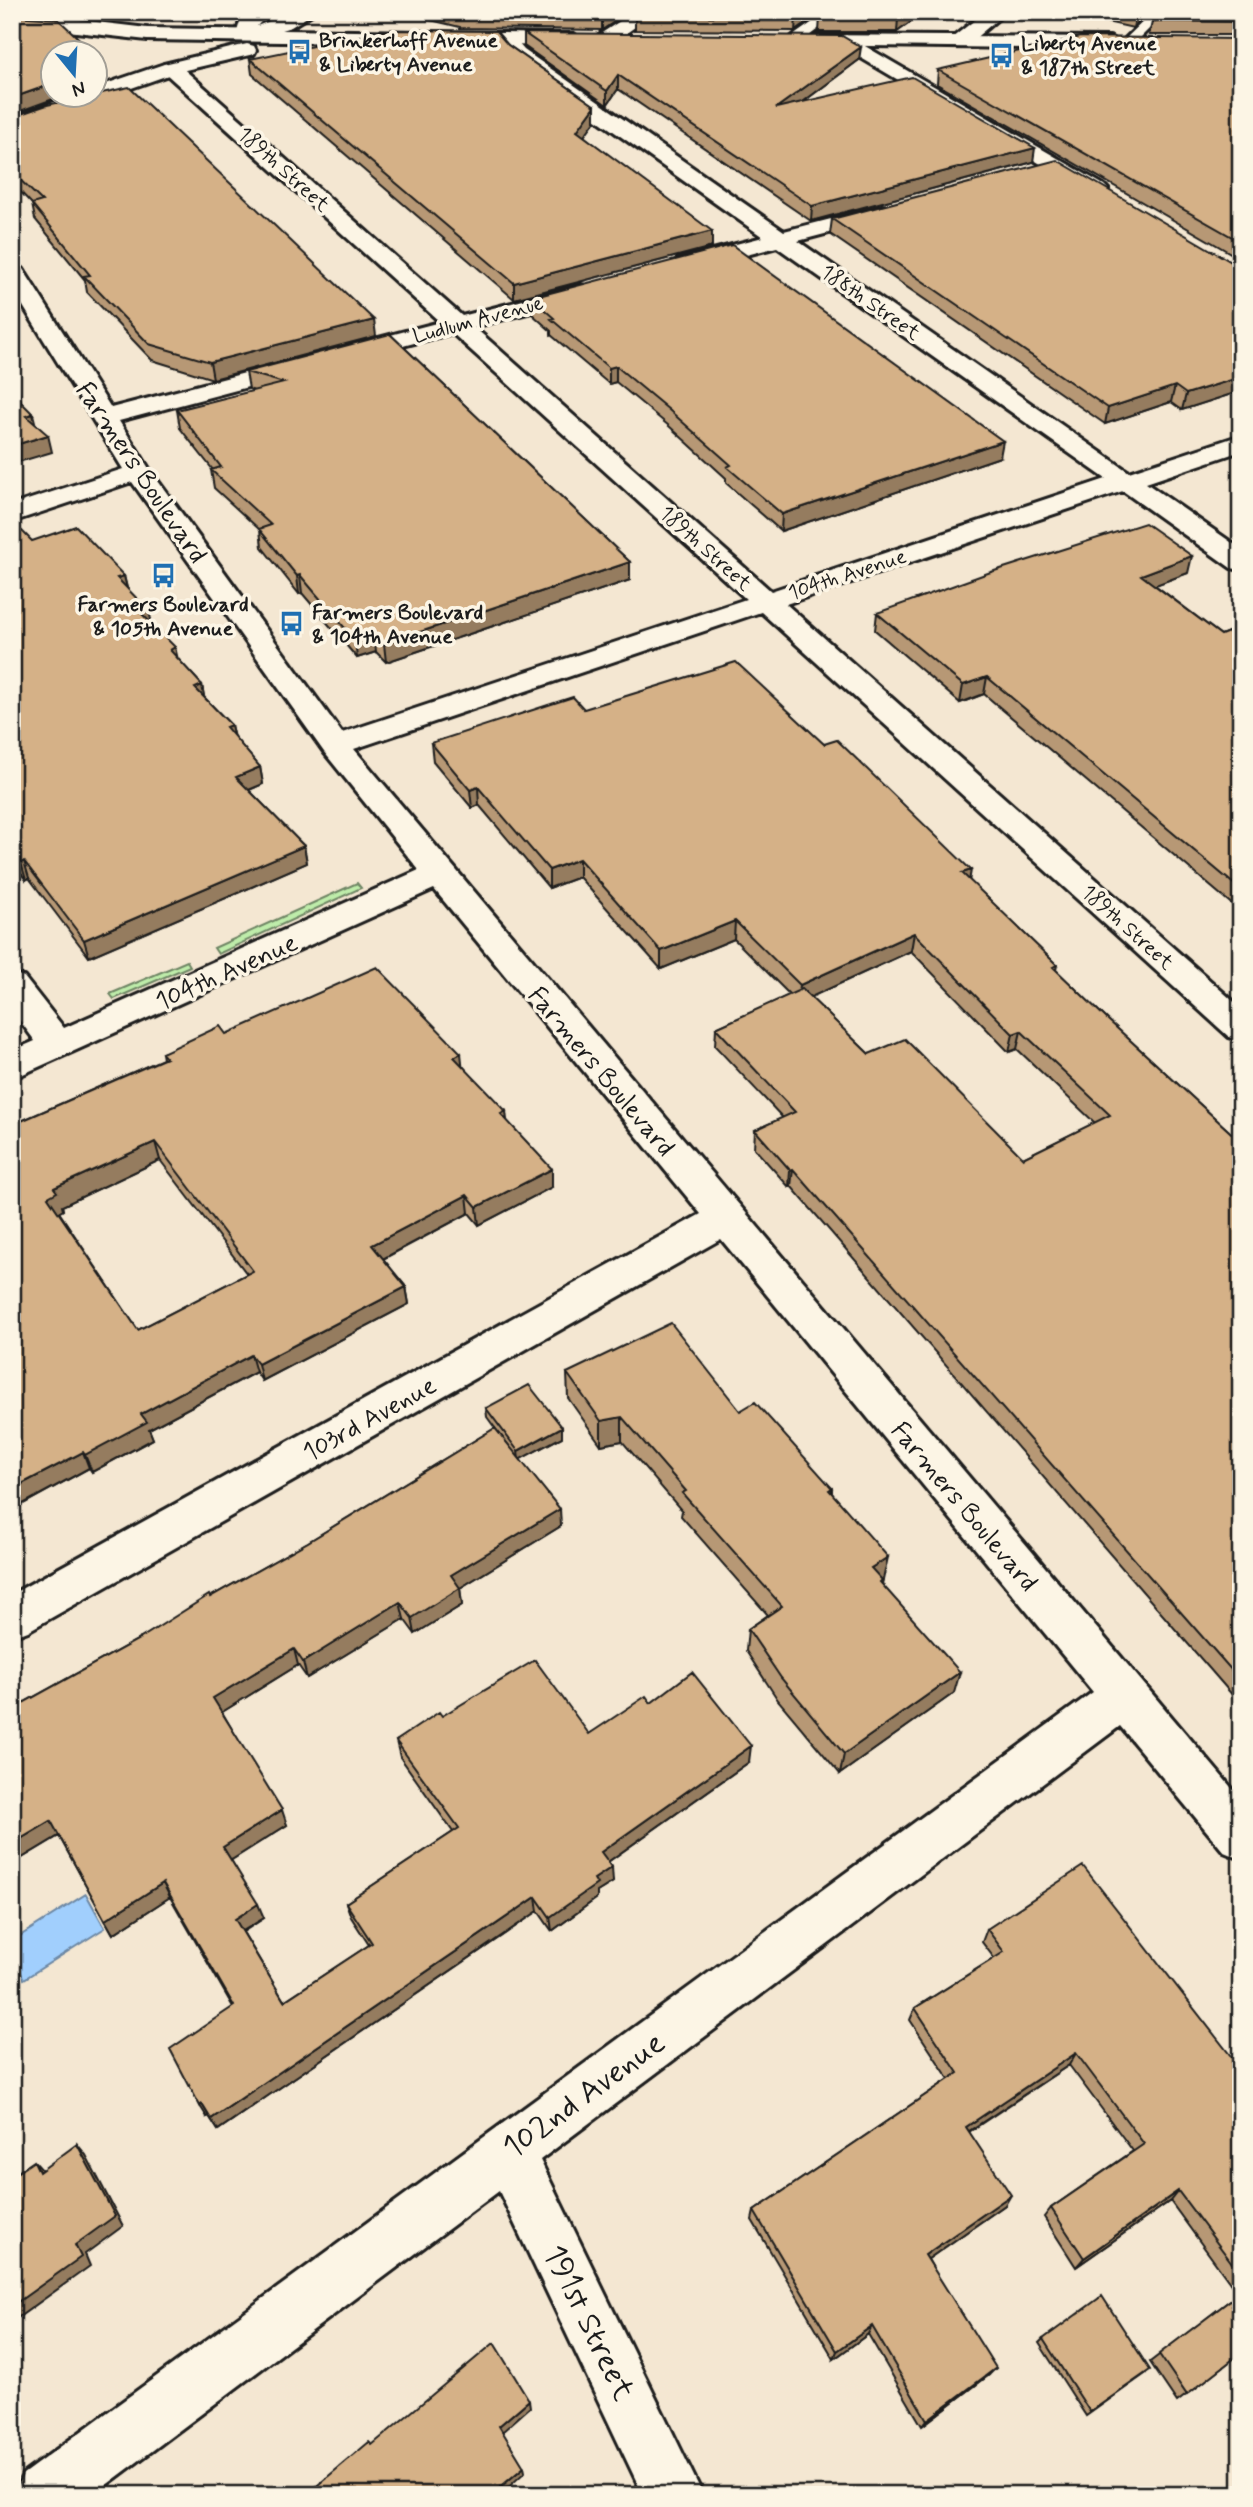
<svg xmlns="http://www.w3.org/2000/svg" width="1253" height="2507" font-family="Mynerve,sans-serif">
	<rect width="100%" height="100%" fill="#f4e7d2"/>
	<filter id="ink" filterUnits="userSpaceOnUse"><feTurbulence type="fractalNoise" baseFrequency=".0143" numOctaves="2"/><feDisplacementMap in="SourceGraphic" scale="14" xChannelSelector="R" yChannelSelector="G"/><feConvolveMatrix kernelMatrix="1 2 1 2 8 2 1 2 1" color-interpolation-filters="sRGB"/></filter>
	<g filter="url(#ink)">
		<path fill="#beecaa" stroke="#6d8463" stroke-width="2" d="M 357,883 L 361,888 L 218,954 L 214,948 Z
			M 187,961 L 190,966 L 114,999 L 110,994 Z"/>
		<path fill="#a1cffd" stroke="#6c87a3" stroke-width="2" d="M 86,1894 L 105,1928 L 24,1979 L 12,1955 L 12,1941 Z"/>
		<g fill="none" stroke-linecap="round" stroke-linejoin="round">
			<defs>
				<path id="service" d="M 827,12 L 841,12 L 798,44 L 790,44 L 790,38 Z
					M 1153,12 L 1166,12 L 1132,46 L 1124,46 L 1124,40 Z"/>
				<path id="minor" d="M 247,12 L 270,12 L 257,26 L 292,12 L 315,12 L 291,27 L 245,41 L 236,35 L 241,18 Z
					M 634,12 L 656,12 L 611,44 L 597,44 L 595,40 L 597,36 Z
					M 985,12 L 1006,12 L 966,46 L 952,46 L 950,42 L 952,38 Z
					M 504,33 L 511,35 L 524,50 L 784,231 L 882,206 L 890,207 L 893,212 L 890,217 L 798,241 L 1129,472 L 1241,435 L 1241,451 L 1146,483 L 1241,549 L 1241,570 L 1231,568 L 1123,491 L 786,604 L 1241,1008 L 1241,1040 L 1229,1037 L 761,612 L 354,749 L 1241,1799 L 1241,1859 L 1224,1852 L 1120,1726 L 540,2160 L 703,2495 L 643,2495 L 499,2191 L 93,2495 L 15,2495 L 23,2474 L 1093,1692 L 721,1239 L 28,1631 L 12,1637 L 12,1594 L 701,1214 L 434,889 L 12,1079 L 12,1051 L 35,1041 L 12,1010 L 12,973 L 24,977 L 64,1028 L 419,870 L 324,752 L 132,482 L 12,522 L 12,505 L 123,469 L 12,288 L 12,262 L 23,269 L 111,408 L 440,322 L 164,72 L 161,68 L 164,64 L 178,64 L 462,316 L 581,285 L 589,287 L 592,292 L 589,297 L 474,327 L 771,591 L 1106,479 L 777,247 L 686,271 L 678,269 L 675,264 L 678,259 L 763,237 L 510,58 L 495,39 ZM 452,333 L 746,599 L 342,733 L 150,470 L 119,421 Z
					M 846,35 L 1104,185 L 1108,189 L 1097,195 L 1090,193 L 839,45 L 837,41 Z"/>
				<path id="secondary" d="M 12,12 L 147,28 L 574,34 L 583,40 L 574,46 L 147,40 L 41,28 L 12,17 Z
					M 799,35 L 1110,37 L 1119,43 L 1110,49 L 792,45 L 790,41 Z
					M 247,44 L 254,46 L 256,50 L 254,54 L 177,72 L 12,130 L 12,117 L 77,94 L 94,94 L 94,88 L 164,64 Z"/>
			</defs>
			<use href="#service" stroke="#1c1c1c" stroke-width="6"/>
			<use href="#minor" stroke="#1c1c1c" stroke-width="6"/>
			<use href="#secondary" stroke="#1c1c1c" stroke-width="6"/>
			<use href="#service" fill="#fcf5e5" fill-rule="evenodd"/>
			<use href="#minor" fill="#fcf5e5" fill-rule="evenodd"/>
			<use href="#secondary" fill="#fcf5e5" fill-rule="evenodd"/>
		</g>
		<path fill="#b79874" stroke="#1c1c1c" stroke-width="2" fill-rule="evenodd" d="M 89,12 L 180,12 L 173,20 Z
			M 397,12 L 629,12 L 602,30 L 460,28 L 460,27 Z
			M 640,12 L 822,12 L 795,31 L 635,30 L 635,16 Z
			M 925,12 L 897,32 L 819,32 L 820,17 Z
			M 1062,12 L 1149,12 L 1133,28 Z
			M 1241,12 L 1241,35 L 1149,35 L 1153,18 Z
			M 524,33 L 859,60 L 803,102 L 1033,162 L 811,221 L 618,89 L 607,105 L 524,46 Z
			M 1241,39 L 1241,259 L 937,84 L 938,70 Z
			M 508,45 L 595,106 L 595,121 L 584,136 L 712,247 L 514,299 L 252,74 L 250,59 Z
			M 12,117 L 376,336 L 213,379 L 152,360 L 87,292 L 85,280 L 35,219 L 32,204 L 13,184 Z
			M 832,219 L 1241,265 L 1241,391 L 1182,410 L 1171,402 L 1105,424 L 830,234 Z
			M 531,298 L 1000,457 L 781,531 L 726,483 L 726,478 L 669,426 L 616,382 L 609,384 L 551,335 L 551,331 L 532,314 Z
			M 390,334 L 630,562 L 630,580 L 386,662 L 376,652 L 357,658 L 302,593 L 299,594 L 262,547 L 260,530 L 214,488 L 211,470 L 213,470 L 180,428 L 177,410 L 254,391 L 249,389 L 246,372 Z
			M 12,535 L 124,576 L 127,588 L 152,624 L 177,658 L 202,685 L 204,697 L 231,725 L 233,736 L 260,767 L 263,784 L 249,790 L 304,846 L 307,863 L 89,957 L 29,878 L 26,880 L 12,863 Z
			M 1188,573 L 1155,585 L 1221,635 L 1241,627 L 1241,912 L 984,694 L 960,703 L 875,630 L 877,613 Z
			M 584,709 L 969,880 L 1057,965 L 1056,970 L 1108,1020 L 1241,1142 L 1241,1705 L 791,1186 L 789,1187 L 754,1148 L 755,1130 L 783,1118 L 715,1046 L 716,1028 L 790,995 L 734,939 L 661,969 L 579,877 L 549,888 L 479,805 L 472,808 L 433,761 L 431,743 ZM 911,951 L 1009,1052 L 1017,1049 L 1095,1123 L 1023,1158 L 869,1054 L 810,997 Z
			M 226,1034 L 462,1065 L 507,1121 L 552,1187 L 479,1225 L 469,1213 L 383,1259 L 406,1287 L 409,1304 L 262,1381 L 256,1372 L 149,1429 L 153,1439 L 92,1472 L 89,1468 L 12,1510 L 12,1125 L 163,1059 L 162,1053 ZM 160,1160 L 247,1274 L 138,1330 L 59,1212 L 63,1210 L 62,1206 Z
			M 567,1373 L 740,1411 L 832,1488 L 832,1493 L 883,1580 L 882,1584 L 954,1693 L 840,1774 L 778,1700 L 746,1651 L 748,1629 L 768,1615 L 681,1516 L 682,1511 L 622,1441 L 601,1445 L 568,1398 Z
			M 486,1408 L 562,1427 L 562,1437 L 520,1459 L 561,1526 L 460,1588 L 462,1605 L 415,1634 L 404,1619 L 307,1678 L 298,1665 L 222,1712 L 287,1825 L 231,1860 L 264,1918 L 243,1932 L 284,2001 L 369,1945 L 351,1917 L 346,1903 L 453,1832 L 400,1757 L 396,1741 L 442,1716 L 589,1734 L 651,1703 L 749,1762 L 608,1862 L 613,1882 L 597,1892 L 597,1898 L 552,1931 L 538,1911 L 218,2130 L 209,2116 L 207,2117 L 233,2007 L 170,1897 L 113,1934 L 59,1836 L 12,1864 L 12,1709 L 141,1638 L 210,1597 L 308,1542 L 495,1428 L 487,1417 Z
			M 987,1929 L 1241,2069 L 1241,2353 L 1177,2402 L 1150,2362 L 1238,2294 L 1170,2201 L 1076,2267 L 1044,2217 L 1051,2208 L 1133,2151 L 1069,2065 L 969,2132 L 1005,2205 L 928,2259 L 989,2375 L 922,2426 L 868,2334 L 834,2359 L 752,2220 L 754,2211 L 949,2079 L 910,2020 L 915,2008 L 994,1958 L 982,1942 Z
			M 1043,2339 L 1145,2374 L 1086,2416 L 1039,2343 Z"/>
		<path fill="#957c5e" stroke="#1c1c1c" stroke-width="2" d="M 171,12 L 180,12 L 173,20 Z
			M 607,12 L 629,12 L 602,30 L 602,15 Z
			M 803,12 L 822,12 L 795,31 L 796,17 Z
			M 906,12 L 925,12 L 897,32 L 898,18 Z
			M 1137,12 L 1149,12 L 1133,28 L 1136,14 Z
			M 861,47 L 859,60 L 776,122 L 776,108 Z
			M 101,60 L 104,75 L 94,80 L 94,64 Z
			M 618,75 L 618,89 L 607,105 L 607,91 Z
			M 52,84 L 52,94 L 67,94 L 12,114 L 12,98 Z
			M 595,106 L 595,121 L 577,146 L 577,131 Z
			M 1035,148 L 1033,162 L 811,221 L 812,206 Z
			M 712,231 L 712,247 L 514,299 L 514,283 Z
			M 374,320 L 376,336 L 213,379 L 210,362 Z
			M 616,366 L 616,382 L 609,384 L 609,368 Z
			M 1241,377 L 1241,391 L 1182,410 L 1186,394 Z
			M 17,385 L 21,401 L 12,404 L 12,387 Z
			M 1175,386 L 1171,402 L 1105,424 L 1108,408 Z
			M 33,414 L 37,430 L 26,416 Z
			M 48,435 L 52,452 L 12,464 L 12,446 Z
			M 1003,441 L 1000,457 L 781,531 L 782,514 Z
			M 1192,556 L 1188,573 L 1137,592 L 1141,575 Z
			M 630,562 L 630,580 L 386,662 L 384,644 Z
			M 300,575 L 302,593 L 299,594 L 297,576 Z
			M 124,576 L 128,593 L 117,578 Z
			M 149,611 L 153,628 L 141,613 Z
			M 374,633 L 376,652 L 357,658 L 355,640 Z
			M 175,647 L 179,664 L 170,650 Z
			M 987,677 L 984,694 L 960,703 L 963,685 Z
			M 202,685 L 205,702 L 195,688 Z
			M 231,725 L 235,742 L 226,727 Z
			M 260,767 L 263,784 L 239,794 L 236,777 Z
			M 478,787 L 479,805 L 472,808 L 470,790 Z
			M 304,846 L 307,863 L 89,957 L 84,940 Z
			M 579,859 L 579,877 L 549,888 L 549,870 Z
			M 24,861 L 29,878 L 26,880 L 21,863 Z
			M 971,870 L 968,888 L 962,873 Z
			M 735,921 L 734,939 L 661,969 L 661,951 Z
			M 914,933 L 911,951 L 798,1003 L 800,985 Z
			M 1021,1031 L 1017,1049 L 1009,1052 L 1013,1034 Z
			M 461,1053 L 463,1071 L 454,1057 Z
			M 506,1111 L 508,1129 L 501,1114 Z
			M 155,1142 L 160,1160 L 62,1206 L 63,1210 L 55,1215 L 48,1197 L 54,1188 Z
			M 552,1169 L 552,1187 L 479,1225 L 477,1207 Z
			M 793,1169 L 791,1186 L 789,1187 L 790,1170 Z
			M 467,1195 L 469,1213 L 375,1263 L 372,1245 Z
			M 406,1287 L 409,1304 L 262,1381 L 258,1364 Z
			M 251,1355 L 256,1372 L 149,1429 L 153,1439 L 92,1472 L 85,1455 L 141,1414 Z
			M 622,1417 L 622,1441 L 601,1445 L 601,1421 Z
			M 562,1427 L 562,1437 L 519,1460 L 518,1451 Z
			M 83,1452 L 89,1468 L 12,1510 L 12,1489 Z
			M 560,1509 L 561,1526 L 460,1588 L 462,1605 L 415,1634 L 412,1618 L 451,1575 Z
			M 888,1557 L 878,1603 L 871,1568 Z
			M 400,1602 L 404,1619 L 307,1678 L 303,1662 Z
			M 294,1649 L 298,1665 L 219,1714 L 213,1698 Z
			M 960,1672 L 954,1693 L 840,1774 L 844,1754 Z
			M 751,1746 L 749,1762 L 602,1866 L 601,1852 Z
			M 282,1810 L 287,1825 L 230,1861 L 223,1847 Z
			M 51,1821 L 60,1835 L 12,1864 L 12,1844 Z
			M 612,1867 L 613,1882 L 597,1892 L 597,1898 L 552,1931 L 550,1917 L 594,1879 Z
			M 163,1883 L 170,1897 L 113,1934 L 105,1920 Z
			M 536,1897 L 538,1911 L 218,2130 L 211,2119 Z
			M 258,1904 L 264,1918 L 241,1932 L 235,1919 Z
			M 1076,2053 L 1069,2065 L 960,2137 L 966,2127 Z
			M 202,2104 L 209,2116 L 207,2117 L 200,2106 Z
			M 77,2144 L 86,2155 L 123,2226 L 85,2254 L 90,2266 L 12,2322 L 12,2306 L 75,2245 Z
			M 34,2161 L 44,2172 L 39,2172 Z
			M 1178,2191 L 1170,2201 L 1076,2267 L 1084,2258 Z
			M 1011,2195 L 1005,2205 L 921,2264 L 925,2255 Z
			M 872,2326 L 868,2334 L 834,2359 L 837,2351 Z
			M 996,2368 L 989,2375 L 922,2426 L 927,2420 Z
			M 529,2400 L 530,2407 L 501,2433 L 499,2426 Z
			M 524,2467 L 525,2472 L 500,2495 L 491,2495 Z"/>
		<path fill="#d5b187" stroke="#1c1c1c" stroke-width="2" fill-rule="evenodd" d="M 457,12 L 607,12 L 602,15 L 459,14 L 462,13 Z
			M 640,12 L 803,12 L 796,17 L 635,16 Z
			M 827,12 L 906,12 L 898,18 L 820,17 Z
			M 1158,12 L 1241,12 L 1241,22 L 1152,21 L 1160,19 L 1153,18 Z
			M 12,16 L 58,19 L 93,52 L 52,52 L 52,84 L 12,98 Z
			M 390,30 L 496,31 L 508,45 L 595,106 L 577,131 L 712,231 L 514,283 L 250,59 Z
			M 524,33 L 842,36 L 861,47 L 776,108 L 912,77 L 1035,148 L 812,206 L 618,75 L 607,91 Z
			M 1080,37 L 1241,39 L 1241,242 L 938,70 Z
			M 94,54 L 101,60 L 94,64 Z
			M 129,87 L 374,320 L 210,362 L 149,344 L 84,276 L 90,275 L 32,204 L 42,201 L 12,172 L 12,117 L 47,105 Z
			M 1057,160 L 1235,264 L 1241,265 L 1241,377 L 1186,394 L 1175,386 L 1108,408 L 832,219 Z
			M 732,245 L 1003,441 L 782,514 L 727,467 L 731,465 L 669,410 L 616,366 L 609,368 L 551,319 L 554,318 L 531,298 Z
			M 390,334 L 630,562 L 384,644 L 374,633 L 355,640 L 300,575 L 297,576 L 259,529 L 271,525 L 211,470 L 221,467 L 177,410 L 284,383 L 246,372 Z
			M 12,393 L 33,414 L 26,416 L 48,435 L 12,446 Z
			M 1145,523 L 1192,556 L 1141,575 L 1221,635 L 1241,627 L 1241,890 L 987,677 L 963,685 L 877,613 L 988,573 Z
			M 76,526 L 124,576 L 117,578 L 149,611 L 141,613 L 175,647 L 170,650 L 202,685 L 195,688 L 231,725 L 226,727 L 260,767 L 236,777 L 304,846 L 84,940 L 24,861 L 21,863 L 12,852 L 12,535 L 22,531 L 32,541 Z
			M 736,662 L 824,744 L 837,740 L 971,870 L 962,873 L 1057,965 L 1053,967 L 1108,1020 L 1241,1142 L 1241,1681 L 793,1169 L 790,1170 L 755,1130 L 795,1112 L 716,1028 L 802,989 L 869,1054 L 905,1039 L 1023,1158 L 1110,1115 L 1021,1031 L 1013,1034 L 914,933 L 800,985 L 735,921 L 661,951 L 579,859 L 549,870 L 478,787 L 470,790 L 431,743 L 573,697 L 584,709 Z
			M 377,967 L 461,1053 L 454,1057 L 506,1111 L 501,1114 L 552,1169 L 477,1207 L 467,1195 L 372,1245 L 406,1287 L 258,1364 L 251,1355 L 141,1414 L 147,1422 L 85,1455 L 83,1452 L 12,1489 L 12,1125 L 166,1058 L 162,1053 L 220,1026 L 226,1034 ZM 155,1142 L 253,1271 L 138,1330 L 48,1197 L 57,1192 L 54,1188 Z
			M 671,1323 L 740,1411 L 755,1402 L 832,1488 L 829,1490 L 888,1557 L 871,1568 L 882,1580 L 880,1582 L 960,1672 L 844,1754 L 781,1678 L 748,1629 L 782,1606 L 682,1493 L 686,1491 L 622,1417 L 601,1421 L 567,1373 Z
			M 529,1385 L 562,1427 L 518,1451 L 486,1408 Z
			M 495,1428 L 560,1509 L 451,1575 L 460,1588 L 412,1618 L 400,1602 L 303,1662 L 294,1649 L 213,1698 L 282,1810 L 223,1847 L 258,1904 L 235,1919 L 284,2001 L 372,1943 L 346,1903 L 459,1828 L 396,1741 L 439,1712 L 442,1716 L 535,1660 L 589,1734 L 646,1696 L 651,1703 L 692,1672 L 751,1746 L 601,1852 L 612,1867 L 594,1879 L 597,1884 L 550,1917 L 536,1897 L 211,2119 L 202,2104 L 200,2106 L 170,2049 L 234,2006 L 163,1883 L 105,1920 L 51,1821 L 12,1844 L 12,1709 L 141,1638 L 209,1595 L 210,1597 L 308,1542 Z
			M 1083,1866 L 1241,2069 L 1241,2275 L 1178,2191 L 1084,2258 L 1051,2208 L 1144,2144 L 1076,2053 L 966,2127 L 1011,2195 L 925,2255 L 996,2368 L 927,2420 L 872,2326 L 837,2351 L 754,2211 L 958,2073 L 915,2008 L 1004,1952 L 987,1929 Z
			M 77,2144 L 115,2216 L 75,2245 L 81,2257 L 12,2306 L 12,2176 L 34,2161 L 39,2172 Z
			M 1241,2292 L 1241,2353 L 1187,2395 L 1159,2354 Z
			M 1102,2296 L 1150,2370 L 1090,2412 L 1043,2339 Z
			M 494,2343 L 529,2400 L 499,2426 L 524,2467 L 491,2495 L 306,2495 L 369,2442 L 372,2445 Z"/>
	</g>
	<defs>
		<symbol id="bus-bare" viewBox="-9 -9 18 18"><path d="M-5-6H5V4H4V6H2V4H-2V6H-4V4H-5ZM-3.5-4V0h7V-4ZM-3.5 1.2v1.5H-2V1.2ZM2 1.2v1.5H3.5V1.2Z" fill="#1f6fb2" stroke="#fcf5e5" stroke-width="2.5" paint-order="stroke"/></symbol>
	</defs>
	<g fill-rule="evenodd">
		<use href="#bus-bare" x="282" y="34" width="35" height="35"/>
		<use href="#bus-bare" x="984" y="38" width="35" height="35"/>
		<use href="#bus-bare" x="146" y="558" width="35" height="35"/>
		<use href="#bus-bare" x="274" y="606" width="35" height="35"/>
	</g>
	<g text-anchor="middle" stroke-width="7" stroke-linejoin="round" paint-order="stroke">
		<g font-size="21" font-weight="bold" fill="#1c1c1c" stroke="#fcf5e5" text-anchor="start">
			<text x="319" y="47">Brinkerhoff Avenue<tspan x="319" dy="24">&amp; Liberty Avenue</tspan></text>
			<text x="1021" y="50">Liberty Avenue<tspan x="1021" dy="24">&amp; 187th Street</tspan></text>
			<text x="163" y="611" text-anchor="middle">Farmers Boulevard<tspan x="163" dy="24">&amp; 105th Avenue</tspan></text>
			<text x="312" y="619">Farmers Boulevard<tspan x="312" dy="24">&amp; 104th Avenue</tspan></text>
		</g>
		<g font-size="21" fill="#1c1c1c" stroke="#fcf5e5">
			<text transform="translate(284 169) rotate(42)" y="7">189th Street</text>
			<text transform="translate(871 302) rotate(35)" y="7">188th Street</text>
			<text transform="translate(478 319) rotate(-15)" y="7">Ludlum Avenue</text>
			<text transform="translate(706 548) rotate(42)" y="7">189th Street</text>
			<text transform="translate(847 574) rotate(-18)" y="7">104th Avenue</text>
			<text transform="translate(1128 927) rotate(42)" y="7">189th Street</text>
		</g>
		<g font-size="26" fill="#1c1c1c" stroke="#fcf5e5">
			<text transform="translate(142 472) rotate(56)" y="9">Farmers Boulevard</text>
			<text transform="translate(226 971) rotate(-24)" y="9">104th Avenue</text>
			<text transform="translate(602 1071) rotate(50)" y="9">Farmers Boulevard</text>
			<text transform="translate(369 1418) rotate(-29)" y="9">103rd Avenue</text>
			<text transform="translate(965 1506) rotate(50)" y="9">Farmers Boulevard</text>
		</g>
		<g font-size="32" fill="#1c1c1c" stroke="#fcf5e5">
			<text transform="translate(583 2094) rotate(-36)" y="11">102nd Avenue</text>
			<text transform="translate(590 2322) rotate(64)" y="11">191st Street</text>
		</g>
	</g>
	<rect width="1253" height="2507" fill="none" stroke="#fcf5e5" stroke-width="42"/>
	<rect x="21" y="21" width="1211" height="2465" fill="none" stroke="#1c1c1c" stroke-width="2.5" filter="url(#ink)"/>
	<g transform="translate(74 74) rotate(162)"><circle r="33" fill="#fcf5e5" stroke="#a29e95" stroke-width="2"/>
	<path d="M0-5L12 26L0 18L-12 26Z" fill="#1f6fb2"/>
	<text y="-10" font-size="19" font-weight="bold" text-anchor="middle" fill="#1c1c1c">N</text>
	</g>
</svg>
